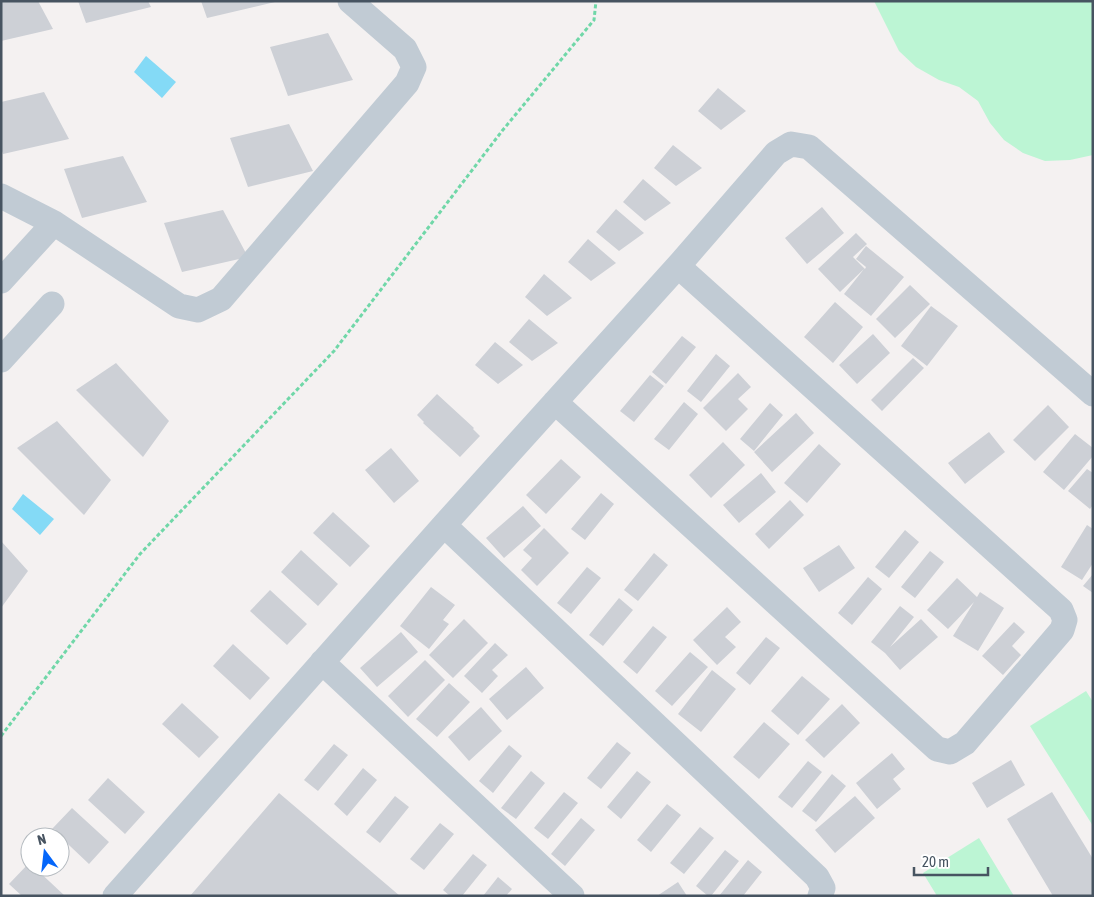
<svg xmlns="http://www.w3.org/2000/svg" width="1094" height="897" font-family="'Asap Condensed',sans-serif">
	<rect width="100%" height="100%" fill="#f4f1f1"/>
	<path fill="#bcf5d4" d="M 874,1 L 1093,1 L 1093,155 L 1070,160 L 1045,161 L 1023,153 L 1004,140 L 990,123 L 978,101 L 959,87 L 939,80 L 916,67 L 899,51 Z
		M 1086,691 L 1093,702 L 1093,826 L 1030,726 Z
		M 979,838 L 1014,896 L 937,896 L 923,873 Z"/>
	<path fill="#84daf6" d="M 146,56 L 176,82 L 162,98 L 134,72 Z
		M 23,494 L 54,519 L 40,535 L 12,509 Z"/>
	<path fill="#cdd0d6" d="M 1,1 L 38,1 L 53,29 L 1,41 Z
		M 78,1 L 148,1 L 151,7 L 86,23 Z
		M 201,1 L 275,1 L 275,2 L 207,18 Z
		M 328,33 L 353,80 L 288,96 L 270,47 Z
		M 718,88 L 746,111 L 721,130 L 698,111 Z
		M 44,92 L 69,139 L 3,154 L 1,148 L 1,102 Z
		M 289,124 L 313,171 L 248,187 L 230,138 Z
		M 673,145 L 702,168 L 676,186 L 654,168 Z
		M 123,156 L 147,202 L 82,218 L 64,169 Z
		M 643,179 L 671,203 L 645,221 L 623,202 Z
		M 822,207 L 844,233 L 807,264 L 785,238 Z
		M 616,209 L 644,233 L 619,251 L 596,232 Z
		M 223,210 L 248,257 L 182,272 L 164,223 Z
		M 856,233 L 867,244 L 853,257 L 865,269 L 866,267 L 856,259 L 866,246 L 904,277 L 871,316 L 844,294 L 864,269 L 840,292 L 818,269 Z
		M 588,239 L 616,263 L 591,281 L 568,262 Z
		M 544,274 L 572,298 L 547,316 L 525,297 Z
		M 910,285 L 930,304 L 895,338 L 876,319 Z
		M 835,302 L 863,327 L 833,363 L 804,337 Z
		M 931,306 L 958,326 L 927,366 L 901,346 Z
		M 529,319 L 558,343 L 532,361 L 509,342 Z
		M 873,334 L 890,353 L 857,384 L 839,365 Z
		M 682,336 L 696,347 L 666,384 L 652,372 Z
		M 495,342 L 523,365 L 498,384 L 475,365 Z
		M 716,354 L 730,366 L 701,402 L 687,391 Z
		M 913,358 L 924,368 L 882,411 L 871,400 Z
		M 116,363 L 169,421 L 143,457 L 76,390 Z
		M 738,373 L 751,387 L 738,399 L 748,409 L 726,431 L 703,408 Z
		M 650,375 L 664,386 L 634,422 L 620,411 Z
		M 437,394 L 474,428 L 473,429 L 480,436 L 460,457 L 423,423 L 424,422 L 417,415 Z
		M 684,402 L 698,414 L 669,450 L 654,439 Z
		M 770,403 L 783,415 L 754,451 L 740,439 Z
		M 1048,405 L 1069,427 L 1035,461 L 1013,440 Z
		M 796,413 L 814,433 L 772,472 L 754,452 Z
		M 57,421 L 111,480 L 84,515 L 17,448 Z
		M 989,432 L 1005,452 L 965,484 L 948,463 Z
		M 1075,434 L 1093,448 L 1093,456 L 1064,490 L 1043,472 Z
		M 723,442 L 745,465 L 711,498 L 689,475 Z
		M 819,444 L 841,464 L 807,503 L 784,483 Z
		M 391,448 L 419,481 L 394,503 L 365,470 Z
		M 561,459 L 581,477 L 546,514 L 526,495 Z
		M 1087,469 L 1093,473 L 1093,505 L 1090,509 L 1068,491 Z
		M 761,473 L 776,492 L 739,523 L 723,505 Z
		M 601,493 L 614,504 L 585,540 L 571,529 Z
		M 790,500 L 804,515 L 769,549 L 755,534 Z
		M 523,506 L 541,526 L 504,558 L 486,538 Z
		M 333,512 L 370,546 L 350,567 L 313,533 Z
		M 1087,525 L 1093,529 L 1093,563 L 1082,580 L 1061,567 Z
		M 544,528 L 569,553 L 537,586 L 521,570 L 532,558 L 523,550 Z
		M 905,530 L 919,542 L 889,578 L 875,567 Z
		M 1,541 L 28,571 L 1,608 Z
		M 839,545 L 855,568 L 819,592 L 803,568 Z
		M 301,550 L 338,584 L 318,606 L 281,572 Z
		M 930,551 L 944,562 L 915,598 L 901,587 Z
		M 654,553 L 668,565 L 638,601 L 624,590 Z
		M 587,567 L 601,578 L 571,614 L 557,603 Z
		M 1093,574 L 1093,593 L 1083,586 Z
		M 868,577 L 882,589 L 852,625 L 838,613 Z
		M 957,578 L 977,597 L 980,592 L 1004,608 L 978,651 L 953,636 L 974,602 L 948,629 L 927,610 Z
		M 431,587 L 455,605 L 443,620 L 449,624 L 429,649 L 400,626 Z
		M 270,590 L 307,624 L 287,645 L 250,611 Z
		M 619,598 L 633,610 L 603,646 L 589,635 Z
		M 900,606 L 914,617 L 890,647 L 921,619 L 938,637 L 900,670 L 885,653 L 871,642 Z
		M 727,607 L 741,622 L 725,637 L 736,647 L 717,665 L 693,640 Z
		M 464,619 L 488,643 L 453,678 L 429,655 Z
		M 1014,622 L 1025,632 L 1012,646 L 1021,655 L 1003,675 L 982,656 Z
		M 653,626 L 667,637 L 637,674 L 623,662 Z
		M 401,632 L 418,652 L 377,687 L 360,668 Z
		M 766,637 L 780,648 L 750,685 L 736,673 Z
		M 495,643 L 508,655 L 492,670 L 498,676 L 482,693 L 464,676 Z
		M 233,644 L 270,678 L 250,700 L 213,666 Z
		M 690,652 L 708,667 L 672,706 L 655,691 Z
		M 425,660 L 445,680 L 408,717 L 388,696 Z
		M 526,667 L 544,688 L 507,720 L 489,699 Z
		M 712,670 L 736,689 L 701,732 L 678,714 Z
		M 802,676 L 830,699 L 798,735 L 771,711 Z
		M 449,683 L 470,702 L 437,737 L 416,719 Z
		M 182,703 L 219,737 L 199,758 L 162,724 Z
		M 842,704 L 860,723 L 824,758 L 805,740 Z
		M 481,707 L 502,731 L 469,761 L 448,737 Z
		M 764,722 L 790,744 L 759,779 L 733,757 Z
		M 617,742 L 631,753 L 601,789 L 587,778 Z
		M 334,744 L 348,755 L 318,791 L 304,780 Z
		M 509,745 L 522,756 L 493,793 L 479,781 Z
		M 892,753 L 905,769 L 893,779 L 901,789 L 877,809 L 856,783 Z
		M 1011,760 L 1025,785 L 987,808 L 972,783 Z
		M 808,761 L 822,772 L 792,808 L 778,797 Z
		M 363,768 L 377,780 L 347,816 L 334,804 Z
		M 531,771 L 545,783 L 516,819 L 501,808 Z
		M 637,771 L 651,782 L 621,819 L 607,807 Z
		M 832,774 L 846,786 L 816,822 L 802,811 Z
		M 108,778 L 145,812 L 125,834 L 88,800 Z
		M 564,792 L 578,803 L 548,839 L 534,828 Z
		M 1052,792 L 1093,859 L 1093,896 L 1053,896 L 1007,819 Z
		M 279,793 L 400,896 L 190,896 Z
		M 395,796 L 409,807 L 380,843 L 366,832 Z
		M 855,796 L 875,818 L 835,853 L 815,830 Z
		M 667,804 L 681,815 L 651,852 L 637,840 Z
		M 72,808 L 109,842 L 89,864 L 52,829 Z
		M 581,818 L 595,830 L 565,866 L 551,854 Z
		M 440,823 L 454,834 L 424,870 L 410,859 Z
		M 700,827 L 714,838 L 684,874 L 670,863 Z
		M 725,850 L 739,861 L 711,896 L 708,896 L 696,886 Z
		M 473,854 L 487,865 L 462,896 L 450,896 L 443,890 Z
		M 748,860 L 762,872 L 743,896 L 719,896 Z
		M 30,862 L 30,867 L 34,867 L 65,896 L 22,896 L 9,884 Z
		M 498,877 L 512,889 L 506,896 L 483,896 Z
		M 678,882 L 687,896 L 657,896 Z"/>
	<g fill="none" stroke-linecap="round" stroke-linejoin="round">
		<path stroke="#70d7a8" stroke-width="3" stroke-dasharray="4 2.5" stroke-linecap="butt" d="M 1,736 L 140,554 L 334,351 L 502,131 L 594,20 L 596,1"/>
		<path stroke="#c1cbd4" stroke-width="25" d="M 1,196 L 54,223 L 179,306 L 198,310 L 221,299 L 407,83 L 414,67 L 405,49 L 350,1
			M 1,281 L 54,223
			M 1,360 L 52,304
			M 555,402 L 937,749 L 950,752 L 965,743 L 1062,630 L 1065,620 L 1061,610 L 678,266
			M 444,525 L 817,877 L 823,888 L 820,896
			M 322,662 L 572,896
			M 115,896 L 444,525 L 678,266 L 776,153 L 791,144 L 809,147 L 1093,394"/>
	</g>
	<rect width="1094" height="897" fill="none" stroke="#475461" stroke-width="5"/>
	<g transform="translate(45 852) rotate(345)"><circle r="24" fill="#ffffff" stroke="#b5bbc0"/>
	<path d="M0-4L9 19L0 12L-9 19Z" fill="#0466fa"/>
	<text y="-8" font-size="14" font-weight="bold" text-anchor="middle" fill="#475461">N</text>
	</g>
	<path d="M914 867v8h74v-8" fill="none" stroke="#475461" stroke-width="2.5"/>
	<text x="922" y="867" font-size="15" fill="#475461" stroke="#ffffff" stroke-width="4" paint-order="stroke">20 m</text>
</svg>
